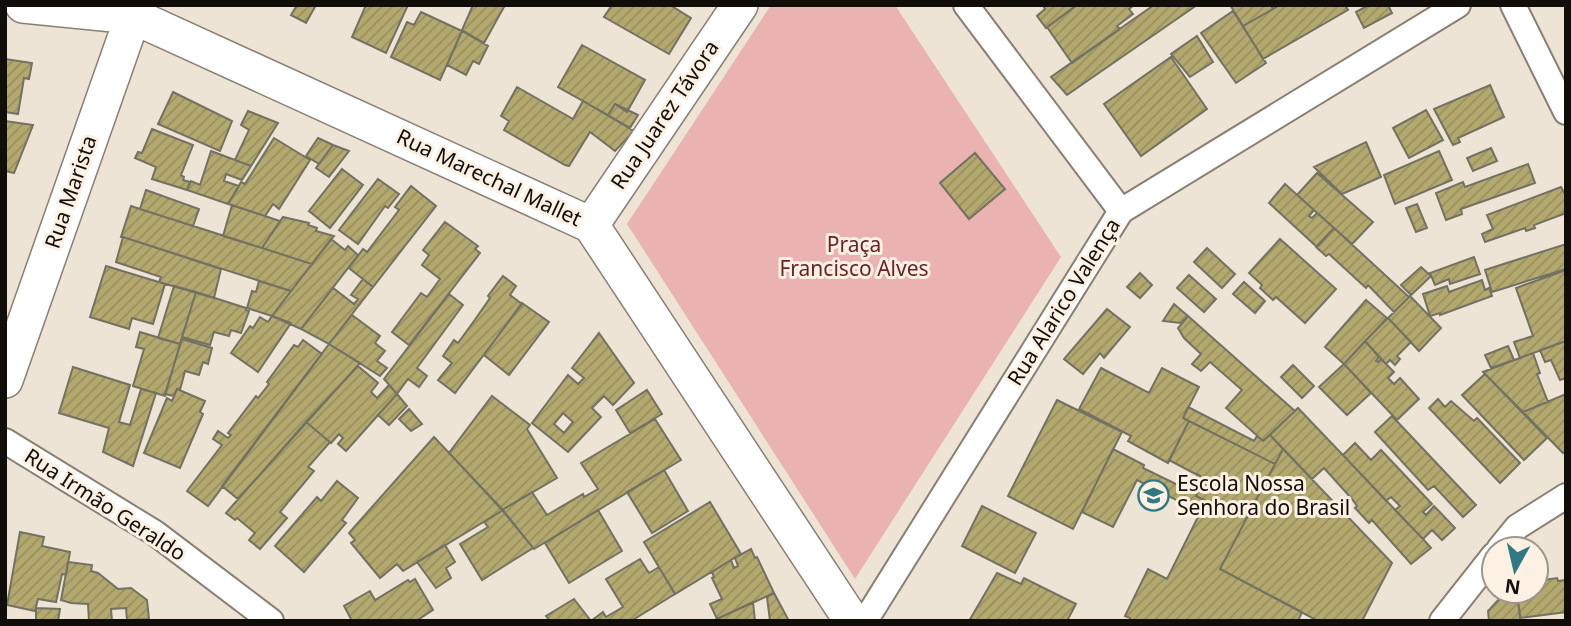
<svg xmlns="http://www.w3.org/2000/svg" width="1571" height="626" font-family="'Noto Sans',sans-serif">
	<defs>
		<pattern id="building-hatch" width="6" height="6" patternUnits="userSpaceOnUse" patternTransform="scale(1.75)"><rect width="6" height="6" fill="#b3a96e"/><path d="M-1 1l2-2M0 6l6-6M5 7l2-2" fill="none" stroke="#99905e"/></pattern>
	</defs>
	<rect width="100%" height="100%" fill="#eee4d6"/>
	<path fill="#eab3b2" d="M 771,5 L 895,5 L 1061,257 L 855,579 L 627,224 Z"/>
	<path fill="url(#building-hatch)" stroke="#737163" stroke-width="2" fill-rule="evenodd" d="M 297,5 L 316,5 L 306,23 L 291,15 Z
		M 366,5 L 408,5 L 386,53 L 352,37 Z
		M 473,5 L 505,5 L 484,43 L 462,30 Z
		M 612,5 L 670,5 L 691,18 L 669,54 L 604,17 Z
		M 1043,5 L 1077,5 L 1046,28 L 1037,16 L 1045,9 Z
		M 1077,5 L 1134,5 L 1129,9 L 1133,14 L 1117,26 L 1120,29 L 1072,63 L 1047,27 Z
		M 1154,5 L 1197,5 L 1067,95 L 1051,77 Z
		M 1230,5 L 1271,5 L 1273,9 L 1243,26 Z
		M 1280,5 L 1345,5 L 1348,10 L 1263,59 L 1243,26 Z
		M 1369,5 L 1388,5 L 1392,13 L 1364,28 L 1356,12 Z
		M 1233,11 L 1266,63 L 1236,83 L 1201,33 Z
		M 421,12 L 462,31 L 440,80 L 391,57 L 407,22 L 414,25 Z
		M 462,31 L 488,46 L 479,64 L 473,61 L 466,75 L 447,65 Z
		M 1197,36 L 1213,62 L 1190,77 L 1171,54 Z
		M 582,45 L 645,80 L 627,112 L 615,104 L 608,115 L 558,87 Z
		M 1171,57 L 1207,109 L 1141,156 L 1104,104 Z
		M 5,59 L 32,63 L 29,79 L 24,78 L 18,114 L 5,112 Z
		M 1490,85 L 1504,117 L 1458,138 L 1460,142 L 1453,145 L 1434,109 Z
		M 517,87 L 573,119 L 583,101 L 634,131 L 615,151 L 590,132 L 569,166 L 565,165 L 504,130 L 509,121 L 501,116 Z
		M 173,92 L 232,121 L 220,151 L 158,124 Z
		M 615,104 L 638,115 L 630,128 L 608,115 Z
		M 1426,110 L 1443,140 L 1409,158 L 1393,128 Z
		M 248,111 L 278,123 L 251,166 L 235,160 L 249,130 L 241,125 Z
		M 5,121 L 33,125 L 14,173 L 5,171 Z
		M 152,129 L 193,145 L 181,175 L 184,177 L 183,180 L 190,182 L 187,190 L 152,179 L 156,167 L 135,158 L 138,152 L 142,153 Z
		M 274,138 L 310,160 L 279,209 L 273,204 L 265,216 L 228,204 L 241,182 L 245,184 Z
		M 318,138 L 333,145 L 319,164 L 306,156 Z
		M 1366,142 L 1381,177 L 1342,194 L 1314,167 Z
		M 333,145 L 349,151 L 329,177 L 316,168 Z
		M 1491,148 L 1497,161 L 1473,171 L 1467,158 Z
		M 211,151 L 251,166 L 242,180 L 226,174 L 224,181 L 239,186 L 228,204 L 187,190 L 191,181 L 200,185 Z
		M 1439,151 L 1452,180 L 1395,204 L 1384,175 Z
		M 975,153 L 1005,189 L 969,219 L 940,183 Z
		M 1528,164 L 1535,183 L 1461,209 L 1462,214 L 1446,220 L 1436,193 L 1463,182 L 1465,187 Z
		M 342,169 L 363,185 L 330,228 L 309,211 Z
		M 1317,173 L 1373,222 L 1352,244 L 1297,195 Z
		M 378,179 L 399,194 L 388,208 L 385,206 L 358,244 L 339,230 Z
		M 1285,184 L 1314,210 L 1309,216 L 1312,218 L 1317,213 L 1334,228 L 1317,247 L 1269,203 Z
		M 411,186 L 436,206 L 373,287 L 349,268 L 363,249 L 367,252 L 399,210 L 395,207 Z
		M 1561,187 L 1566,196 L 1566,213 L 1534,225 L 1535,228 L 1526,231 L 1525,228 L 1485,242 L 1482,234 L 1493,229 L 1487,215 Z
		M 146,190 L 199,209 L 193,226 L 140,209 Z
		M 1417,204 L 1427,228 L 1416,232 L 1406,208 Z
		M 232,205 L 280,221 L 262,248 L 223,236 Z
		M 131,206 L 140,209 L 312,264 L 291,291 L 123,237 L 121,237 Z
		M 283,217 L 309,223 L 308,225 L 317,228 L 316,231 L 334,236 L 312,264 L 262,248 Z
		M 445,222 L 478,246 L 475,249 L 480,253 L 409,345 L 392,332 L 421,293 L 427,297 L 440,279 L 422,265 L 429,255 L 423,250 Z
		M 1334,228 L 1409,297 L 1394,312 L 1368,285 L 1366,288 L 1329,254 L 1326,256 L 1316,247 Z
		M 123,237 L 221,269 L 214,298 L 159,282 L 161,277 L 116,262 Z
		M 331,239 L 345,250 L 348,246 L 358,255 L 301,329 L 272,316 Z
		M 1280,239 L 1336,289 L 1305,323 L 1276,297 L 1273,300 L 1260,288 L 1262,285 L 1249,273 Z
		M 1566,244 L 1566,269 L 1492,292 L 1485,270 Z
		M 1207,248 L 1235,274 L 1222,288 L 1194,262 Z
		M 1474,257 L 1480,274 L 1450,284 L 1449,279 L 1435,285 L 1430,273 Z
		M 106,266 L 165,284 L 153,324 L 132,318 L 129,329 L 90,317 Z
		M 1421,267 L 1431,276 L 1411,295 L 1401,285 Z
		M 1566,270 L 1566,341 L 1520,358 L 1514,342 L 1533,336 L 1516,288 Z
		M 1140,273 L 1152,285 L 1140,298 L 1127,287 Z
		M 1189,275 L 1216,299 L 1204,312 L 1177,288 Z
		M 503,276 L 516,286 L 510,295 L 522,304 L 455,393 L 438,380 L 452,363 L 443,356 L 454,340 L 458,343 L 474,321 L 490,298 L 488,296 Z
		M 363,279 L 373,287 L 329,344 L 301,329 L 333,288 L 354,304 L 358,299 L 351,295 Z
		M 1482,280 L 1485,290 L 1489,288 L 1492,296 L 1440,315 L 1440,313 L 1430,316 L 1423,294 L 1447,286 L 1449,292 Z
		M 259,281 L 291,291 L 272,316 L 247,308 L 252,291 L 256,292 Z
		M 1244,282 L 1265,301 L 1255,313 L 1233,294 Z
		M 174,286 L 196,292 L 180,344 L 158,338 Z
		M 196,292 L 246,308 L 246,310 L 249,311 L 241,333 L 231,330 L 229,336 L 214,332 L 210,345 L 182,337 Z
		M 449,294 L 463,305 L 417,368 L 427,376 L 419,387 L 408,379 L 397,394 L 384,379 Z
		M 1410,296 L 1441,328 L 1419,351 L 1388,318 Z
		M 1366,300 L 1387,318 L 1344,364 L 1325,347 Z
		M 522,303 L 549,322 L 509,375 L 484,355 Z
		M 1174,304 L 1188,316 L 1181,323 L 1163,321 Z
		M 1107,309 L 1130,327 L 1104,358 L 1100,353 L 1083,374 L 1064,359 Z
		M 352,315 L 380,336 L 375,343 L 385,351 L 377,361 L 387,368 L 380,376 L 329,344 Z
		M 272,316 L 291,323 L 258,372 L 231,353 L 250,326 L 253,328 L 260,317 L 268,322 Z
		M 1188,316 L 1295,411 L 1263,441 L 1226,408 L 1242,390 L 1210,362 L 1201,371 L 1192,364 L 1201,354 L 1184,338 L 1178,328 Z
		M 1388,318 L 1411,342 L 1397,356 L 1400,359 L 1395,365 L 1390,360 L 1386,364 L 1365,341 Z
		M 140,332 L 180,344 L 165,396 L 133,386 L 144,349 L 136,347 Z
		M 599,333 L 634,383 L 613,405 L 604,396 L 592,408 L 601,417 L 568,452 L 532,423 L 568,375 L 578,384 L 584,378 L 572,368 ZM 563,413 L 573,422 L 564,433 L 554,424 Z
		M 182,339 L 212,348 L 208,364 L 203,362 L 199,375 L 185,371 L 180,390 L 177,389 L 174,396 L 165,394 Z
		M 303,340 L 322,354 L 208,506 L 187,491 L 222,445 L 213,439 L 218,431 L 228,438 L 231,435 L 228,433 L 256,396 L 258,398 L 269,384 L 267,382 L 294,345 L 298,347 Z
		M 1365,341 L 1379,357 L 1376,361 L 1378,362 L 1381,359 L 1394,372 L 1388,378 L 1394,384 L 1400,378 L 1419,399 L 1397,420 L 1344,364 Z
		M 1566,341 L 1566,378 L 1560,380 L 1551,360 L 1545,362 L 1540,350 Z
		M 329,344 L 360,363 L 238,499 L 222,486 Z
		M 1508,346 L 1514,360 L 1491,368 L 1485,355 Z
		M 1533,353 L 1540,373 L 1537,374 L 1548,402 L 1523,412 L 1483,372 Z
		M 1344,364 L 1371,393 L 1347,415 L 1319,387 Z
		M 1293,365 L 1314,386 L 1302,398 L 1281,377 Z
		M 358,366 L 378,383 L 371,392 L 377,398 L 389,385 L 397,394 L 346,451 L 338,444 L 343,438 L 339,434 L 331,443 L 306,422 Z
		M 73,367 L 130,385 L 119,422 L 130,425 L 141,389 L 156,393 L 133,466 L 103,452 L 109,428 L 59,413 Z
		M 1101,368 L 1149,393 L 1162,368 L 1199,387 L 1183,418 L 1189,421 L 1168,463 L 1128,441 L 1131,436 L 1079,409 Z
		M 1485,374 L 1547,438 L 1524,460 L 1462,395 Z
		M 177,389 L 205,401 L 200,412 L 203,414 L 180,468 L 144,453 L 167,398 L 172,401 Z
		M 647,390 L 662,414 L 630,433 L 616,410 Z
		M 397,394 L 407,406 L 389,425 L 378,415 Z
		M 1566,394 L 1566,452 L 1563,453 L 1523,412 Z
		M 492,396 L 530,425 L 527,429 L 557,478 L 502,510 L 449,453 Z
		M 1438,399 L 1445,407 L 1451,401 L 1474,421 L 1477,418 L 1520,463 L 1500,483 L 1429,408 Z
		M 1057,400 L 1122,432 L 1073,529 L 1008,496 Z
		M 1188,407 L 1254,441 L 1257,436 L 1263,441 L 1270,435 L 1283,449 L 1275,464 L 1183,418 Z
		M 1298,408 L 1423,539 L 1431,548 L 1411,564 L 1372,520 L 1369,523 L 1355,508 L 1357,506 L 1352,499 L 1324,468 L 1312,479 L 1270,435 Z
		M 409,409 L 422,424 L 411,431 L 399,419 Z
		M 1392,416 L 1476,505 L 1463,517 L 1434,486 L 1428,490 L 1375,432 Z
		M 655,419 L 681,460 L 534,549 L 502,510 L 532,492 L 547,515 L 583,494 L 584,497 L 598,489 L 581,463 Z
		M 1189,421 L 1275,464 L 1220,569 L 1302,612 L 1298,621 L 1129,621 L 1130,618 L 1125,616 L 1148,569 L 1167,579 L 1206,501 L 1196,496 L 1205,479 L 1169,460 Z
		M 306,422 L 330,442 L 308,467 L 314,471 L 280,512 L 287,518 L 260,549 L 249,540 L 255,533 L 237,518 L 235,520 L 226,513 Z
		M 434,437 L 503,510 L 403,571 L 397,564 L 380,578 L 351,543 L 355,540 L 349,533 Z
		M 1355,443 L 1371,460 L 1381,450 L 1432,504 L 1423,512 L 1426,515 L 1434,506 L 1455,528 L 1442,540 L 1432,530 L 1423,539 L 1395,510 L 1400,506 L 1391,497 L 1386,501 L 1343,455 Z
		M 1113,449 L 1144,465 L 1143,468 L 1188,490 L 1197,474 L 1205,479 L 1196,496 L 1206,501 L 1200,512 L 1137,480 L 1113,527 L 1082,512 Z
		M 1283,449 L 1392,563 L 1362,621 L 1318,621 L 1220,569 Z
		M 664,470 L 688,511 L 652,533 L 627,492 Z
		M 337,481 L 358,498 L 342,520 L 346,523 L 304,572 L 275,546 L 317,497 L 321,501 Z
		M 710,502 L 741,554 L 675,594 L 644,542 Z
		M 982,506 L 1036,533 L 1015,573 L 962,546 Z
		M 503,510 L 533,548 L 482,580 L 460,544 L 488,527 L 484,522 Z
		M 598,510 L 622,551 L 569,583 L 545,543 Z
		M 20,532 L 44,537 L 42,546 L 70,552 L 66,575 L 62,574 L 56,602 L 38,599 L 35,611 L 7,605 Z
		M 445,545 L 455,562 L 446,568 L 451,578 L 436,588 L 417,562 Z
		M 751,549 L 755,558 L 757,557 L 774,593 L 717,619 L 710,604 L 722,599 L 712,578 L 714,577 L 712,572 L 731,560 L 734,568 L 738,566 L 735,558 Z
		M 640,559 L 649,573 L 659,567 L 675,594 L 631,621 L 591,621 L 603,612 L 606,617 L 623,607 L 606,579 Z
		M 68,562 L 92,565 L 91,571 L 98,573 L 118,589 L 131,588 L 147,600 L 149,619 L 127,620 L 126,608 L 111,609 L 112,621 L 89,621 L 88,604 L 71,603 L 61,600 Z
		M 997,573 L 1021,584 L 1024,578 L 1076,604 L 1067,621 L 969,621 Z
		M 1557,578 L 1558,581 L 1566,580 L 1566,612 L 1520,618 L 1517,591 L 1536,591 L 1536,581 Z
		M 415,579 L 433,610 L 416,621 L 352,621 L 344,606 L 370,591 L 375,600 L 408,580 L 410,582 Z
		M 774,593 L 789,621 L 770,621 L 767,597 Z
		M 1517,596 L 1521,621 L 1489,621 L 1488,611 L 1500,598 Z
		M 574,599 L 591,621 L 550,621 L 546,616 Z
		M 753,602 L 755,621 L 713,621 L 717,619 Z
		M 36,608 L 60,609 L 58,621 L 36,621 Z"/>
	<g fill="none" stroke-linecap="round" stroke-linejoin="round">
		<defs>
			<path id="street" d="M 966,5 L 1121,211
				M 1513,5 L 1566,112
				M 5,441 L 155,533 L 271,621
				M 1499,549 L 1517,527 L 1566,496
				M 865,621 L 1121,211 L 1458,5
				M 1442,621 L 1494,555"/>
			<path id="secondary" d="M 23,5 L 133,16 L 591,225 L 852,621
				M 591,225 L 740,5
				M 5,380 L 133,16"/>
		</defs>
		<use href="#street" stroke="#897f73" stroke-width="28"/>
		<use href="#secondary" stroke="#897f73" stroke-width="38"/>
		<use href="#street" stroke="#fff" stroke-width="24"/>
		<use href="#secondary" stroke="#fff" stroke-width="35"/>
	</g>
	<defs>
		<symbol id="school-ring" viewBox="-11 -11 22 22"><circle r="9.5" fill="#fcf1e3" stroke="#317982" stroke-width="1.5"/><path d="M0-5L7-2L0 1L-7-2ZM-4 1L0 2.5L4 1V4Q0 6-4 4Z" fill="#317982"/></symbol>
	</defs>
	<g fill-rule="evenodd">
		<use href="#school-ring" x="1136" y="478" width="35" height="35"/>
	</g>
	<g text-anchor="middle" stroke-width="6" stroke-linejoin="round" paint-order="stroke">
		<g font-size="21" fill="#110d09" stroke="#fcf1e3">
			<text transform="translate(665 115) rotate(-56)" y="7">Rua Juarez Távora</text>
			<text transform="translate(489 178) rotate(25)" y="7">Rua Marechal Mallet</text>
			<text transform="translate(71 192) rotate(-71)" y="7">Rua Marista</text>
			<text transform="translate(1064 302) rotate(-58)" y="7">Rua Alarico Valença</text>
			<text transform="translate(105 505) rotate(33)" y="7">Rua Irmão Geraldo</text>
		</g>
		<g font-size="21" fill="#6d2026" stroke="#fcf1e3">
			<text x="854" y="252">Praça<tspan x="854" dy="24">Francisco Alves</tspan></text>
		</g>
		<g font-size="21" fill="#110d09" stroke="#fcf1e3" text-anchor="start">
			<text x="1177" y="491">Escola Nossa<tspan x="1177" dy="24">Senhora do Brasil</tspan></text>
		</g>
	</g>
	<rect width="1571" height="626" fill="none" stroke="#110d09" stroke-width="14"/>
	<g transform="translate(1515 570) rotate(188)"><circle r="33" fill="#fcf1e3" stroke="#9e968c" stroke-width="2"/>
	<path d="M0-5L12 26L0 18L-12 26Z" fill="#317982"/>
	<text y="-10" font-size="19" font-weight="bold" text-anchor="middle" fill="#110d09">N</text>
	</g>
</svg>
